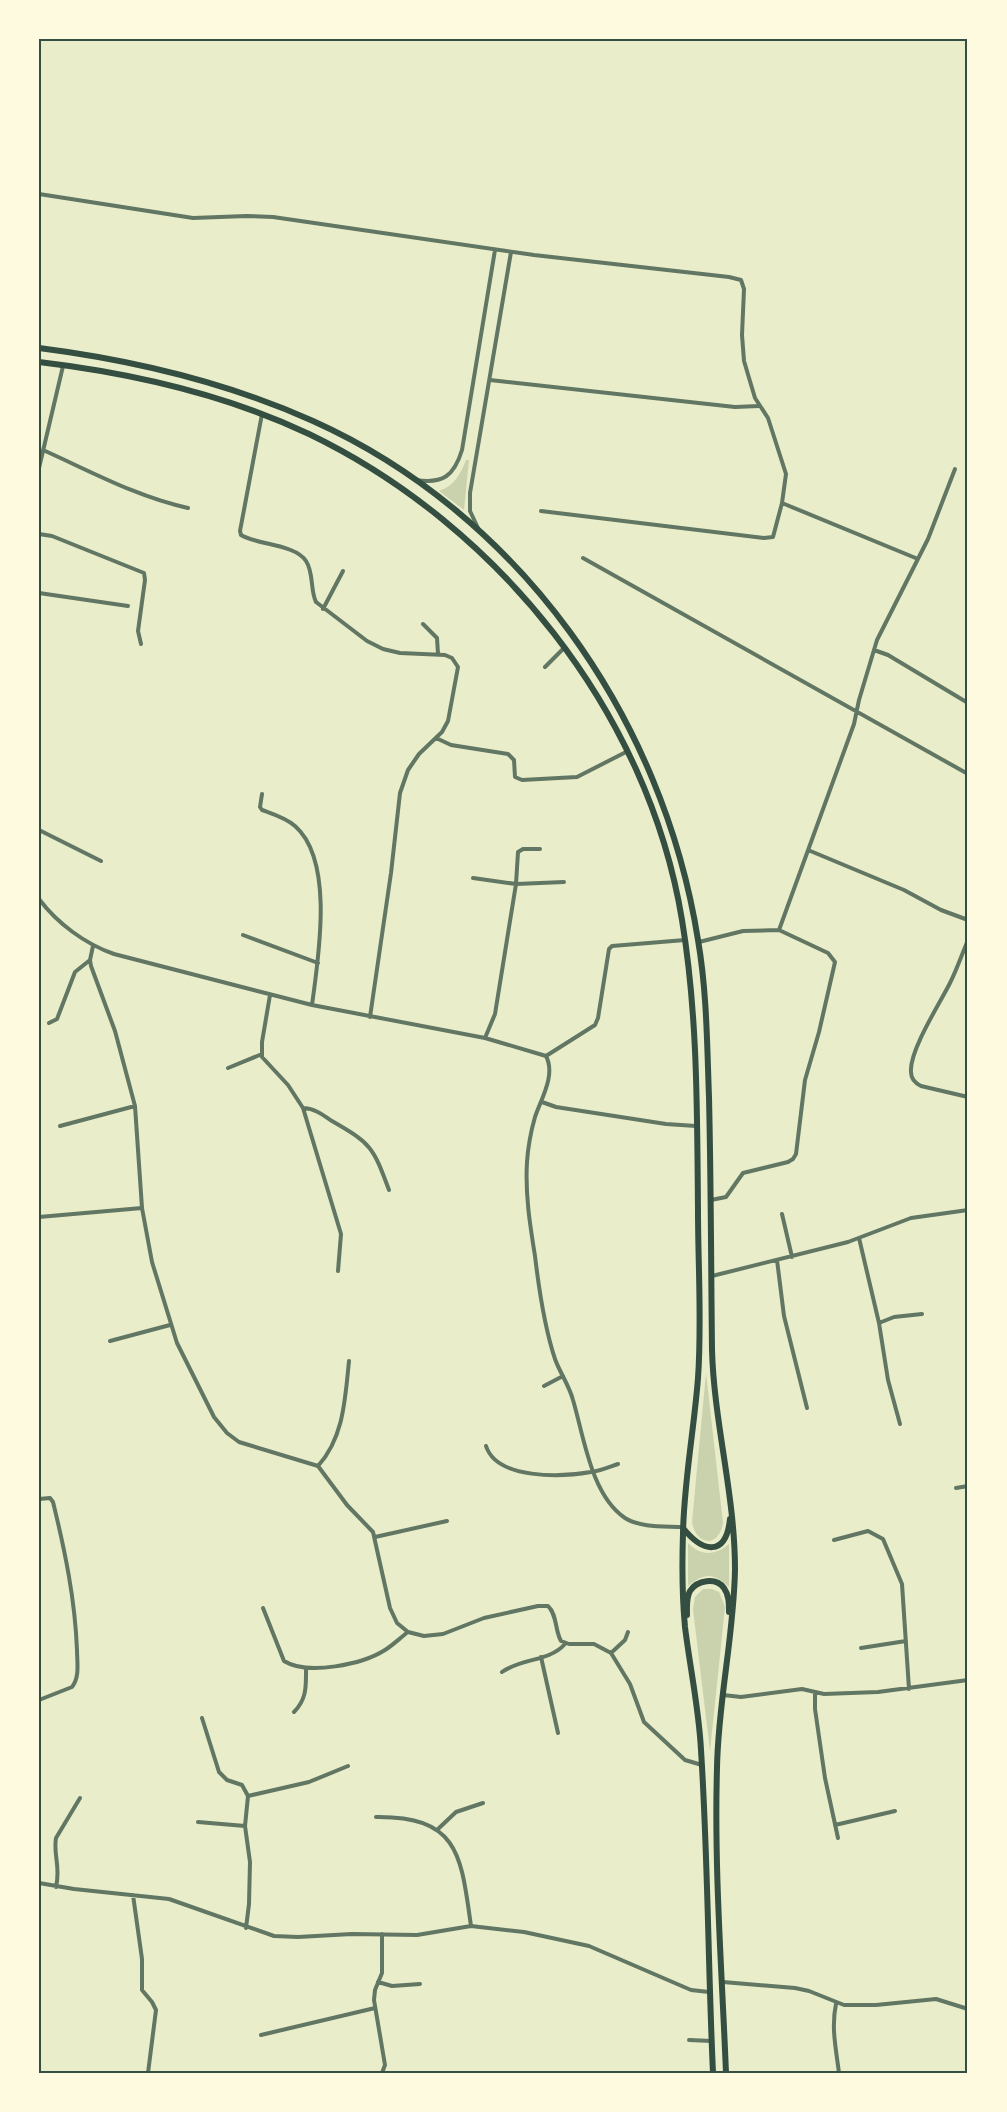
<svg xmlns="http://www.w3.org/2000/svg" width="1007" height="2112" font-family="Mulish,sans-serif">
	<rect width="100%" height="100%" fill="#e9edc9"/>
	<path fill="#cad2ad" d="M 466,460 L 469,460 L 464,510 L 439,491 C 454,486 460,475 466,460 Z
		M 706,1373 L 723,1523 C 719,1548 696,1546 692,1522 Z
		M 688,1543 C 700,1556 715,1556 729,1544 L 729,1587 C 713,1572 704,1573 688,1586 Z
		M 703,1589 L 712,1589 L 719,1592 L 725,1607 L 710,1751 L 693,1609 L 695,1597 Z"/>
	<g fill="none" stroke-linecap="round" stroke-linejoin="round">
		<path stroke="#617663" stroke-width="4" d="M 39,194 L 193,218 L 246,216 L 273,217 L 534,255 L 729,277 L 741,280 L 744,289 L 742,335 L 744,361 L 755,398 L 768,418 L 786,474 L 782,503 L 773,537 L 764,538 L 541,511
			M 490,380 L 735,407 L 759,406
			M 262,414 L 240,531 L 241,535 C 257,545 295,544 306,561 C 314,573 310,590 316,602 L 367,641 L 383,649 L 400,653 L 445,655 L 452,658 L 458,667 L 448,721 L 442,732 L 419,754 L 408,770 L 400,793 L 391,873 L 370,1017
			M 43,450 C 90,471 137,497 188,508
			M 39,468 L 63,366
			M 416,480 C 443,484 454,476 462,450 L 495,250
			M 782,503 L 918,559
			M 478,528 L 470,511 L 470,493 L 511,252
			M 39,534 L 52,536 L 144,573 L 145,580 L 138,631 L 141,644
			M 583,558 L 968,774
			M 39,593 L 128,606
			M 323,609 L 343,571
			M 423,624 L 437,638 L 438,654
			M 874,650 L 888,655 L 968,703
			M 545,667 L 564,648
			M 436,738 L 451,745 L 508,754 L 514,760 L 515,777 L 522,780 L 577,777 L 626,752
			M 262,794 L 260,807 L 262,810 C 273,814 286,818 295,826 C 335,861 318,959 312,1005
			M 39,830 L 101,861
			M 808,850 L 904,890 L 941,910 L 968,920
			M 473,878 L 516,884 L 564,882
			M 39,899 C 57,923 85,944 114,954 L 312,1005 L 485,1038 L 546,1056 C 556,1075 541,1099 535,1117 C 531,1131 528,1147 527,1162 C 525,1194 530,1225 535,1256 C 539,1290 544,1326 555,1359 C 560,1373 569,1385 573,1400 C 584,1437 591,1495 625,1518 C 641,1528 664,1526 683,1527
			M 779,930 L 854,724 L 859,700 L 877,640 L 928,539 L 955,469
			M 243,935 L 318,963
			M 968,940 C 962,954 957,969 950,983 C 940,1003 909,1051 911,1072 C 911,1079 915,1083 921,1086 L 968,1097
			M 699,942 L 743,931 L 779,930 L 828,953 L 835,962 L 819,1032 L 805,1080 L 796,1154 L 793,1159 L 788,1162 L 743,1173 L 726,1197 L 711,1200
			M 93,946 L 90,960 L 91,966 L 115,1031 L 135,1106 L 142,1208 L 152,1262 L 177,1343 L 214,1417 L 227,1433 L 239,1442 L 318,1466 L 347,1505 L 373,1532 L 390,1608 L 397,1623 L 408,1632 L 424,1636 L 443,1634 L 484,1618 L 538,1606 L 548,1606 C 557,1614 555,1631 561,1641 L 569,1644 L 594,1644 L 611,1653 L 630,1684 L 644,1722 L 685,1760 L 702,1765
			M 270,995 L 262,1042 L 262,1057 L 288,1085 L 303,1108 L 341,1234 L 338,1271
			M 49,1023 L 57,1019 L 75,972 L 90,960
			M 485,1038 L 495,1014 L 516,884 L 518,852 L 523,849 L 540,849
			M 546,1056 L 595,1025 L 598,1018 L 609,949 L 612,946 L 685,940
			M 228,1068 L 262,1054
			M 542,1102 L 556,1107 L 666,1124 L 696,1126
			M 303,1108 C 314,1108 323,1115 332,1121 C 372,1144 373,1147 389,1190
			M 60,1126 L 135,1106
			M 782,1214 L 792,1257
			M 39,1217 L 142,1208
			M 859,1238 L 879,1323 L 888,1380 L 900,1424
			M 777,1260 L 784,1316 L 807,1408
			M 712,1276 L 848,1242 L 911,1218 L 968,1210
			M 879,1323 L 894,1317 L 922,1314
			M 110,1341 L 170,1325
			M 544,1386 L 563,1376
			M 486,1446 C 497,1480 562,1477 591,1472 C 600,1471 609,1467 618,1464
			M 318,1466 C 344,1437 345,1399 349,1361
			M 956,1488 L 968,1486
			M 39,1499 L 50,1498 L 53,1502 C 65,1551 75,1599 77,1650 C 77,1662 80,1677 72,1687 L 39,1700
			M 375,1537 L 447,1521
			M 834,1540 L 868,1531 L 883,1539 L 902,1584 L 909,1689
			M 263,1608 L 284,1661 C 308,1676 363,1664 385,1650 C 393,1645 400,1638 408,1632
			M 861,1648 L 906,1641
			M 611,1653 L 625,1640 L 628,1632
			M 541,1657 L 558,1733
			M 502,1672 C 521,1658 549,1662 565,1644
			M 815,1693 L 815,1709 L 825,1778 L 838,1838
			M 723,1695 L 741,1697 L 802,1689 L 824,1694 L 878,1692 L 968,1680
			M 294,1712 C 307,1699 306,1686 306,1669
			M 202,1718 L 219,1772 L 227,1780 L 242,1785 L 248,1796 L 245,1826 L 250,1862 L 249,1904 L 246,1928
			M 248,1796 L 309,1782 L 348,1766
			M 376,1817 C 460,1816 461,1857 471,1926
			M 198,1822 L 245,1826
			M 835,1825 L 895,1811
			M 438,1829 L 456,1812 L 483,1803
			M 39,1883 L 74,1889 L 169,1899 L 274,1936 L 298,1937 L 352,1934 L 417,1935 L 471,1926 L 524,1932 L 589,1946 L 691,1990 L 709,1992
			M 56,1887 C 61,1867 53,1855 56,1838 L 80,1798
			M 133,1895 L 142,1959 L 142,1990 L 152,2002 L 156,2010 L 148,2073
			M 382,1934 L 382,1973 L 375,1990 L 374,2000 L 385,2065 L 382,2073
			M 378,1982 L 392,1986 L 420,1984
			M 723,1982 L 795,1988 L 809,1991 L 844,2005 L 876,2005 L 936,1999 L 968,2009
			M 836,2004 C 831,2027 836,2049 839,2073
			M 261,2035 L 375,2008
			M 689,2040 L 712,2041"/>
		<path stroke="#344e41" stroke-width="6" d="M 39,348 C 133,360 226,382 313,421 C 520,514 663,718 698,940 C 707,992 707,1045 709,1097 C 711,1181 711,1265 712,1350 C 714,1423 735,1495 735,1569 C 734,1636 718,1701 717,1768 C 714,1869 722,1972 726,2073
			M 39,362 C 131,373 225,394 309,434 C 498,525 648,712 682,920 C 698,1016 697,1114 698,1211 C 698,1266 702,1323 698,1378 C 694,1430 684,1481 683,1533 C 682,1564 682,1596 685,1627 C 690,1668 699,1709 701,1750 C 708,1858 708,1966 713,2073
			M 683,1528 C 703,1553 726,1557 730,1519
			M 687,1615 C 687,1607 686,1598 690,1591 C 697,1580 716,1577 724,1588 C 729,1595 729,1603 729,1612"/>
	</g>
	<rect width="1007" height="2112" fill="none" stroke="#fefae0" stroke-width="81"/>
	<rect x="40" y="40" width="926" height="2032" fill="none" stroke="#344e41" stroke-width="2"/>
</svg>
